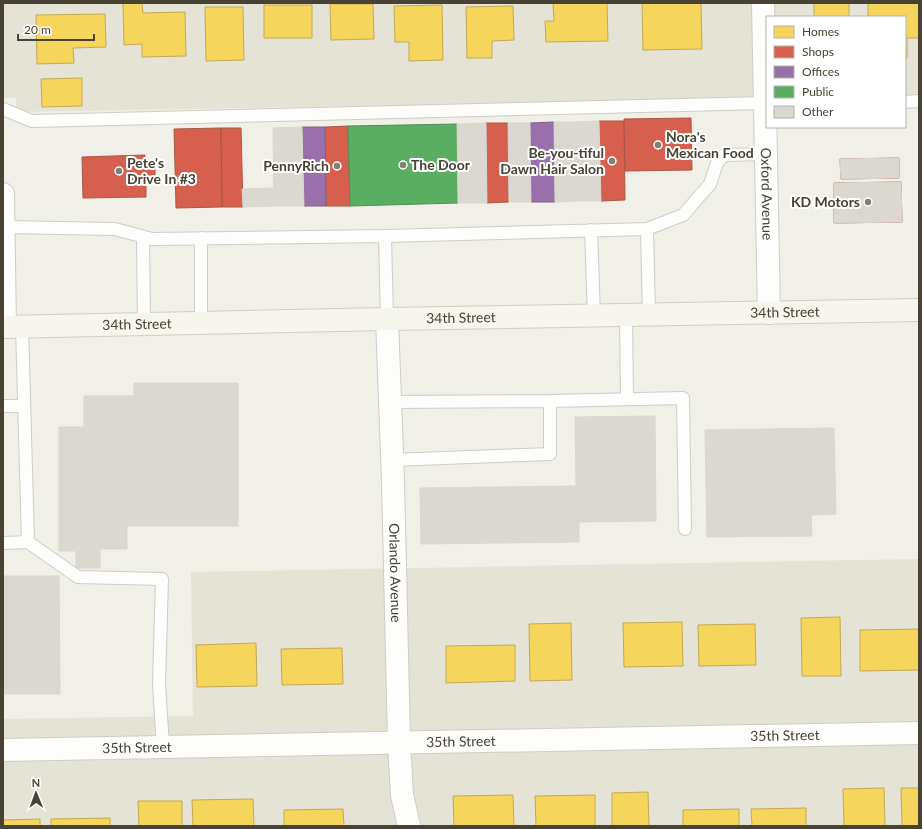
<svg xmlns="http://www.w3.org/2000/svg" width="922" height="829" font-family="Lato,sans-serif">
	<rect width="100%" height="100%" fill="#f0efe8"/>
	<path fill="#e5e3d5" d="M 3,3 L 919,3 L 919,96 L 905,96 L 905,17 L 767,17 L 767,99 L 16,112 L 16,98 L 3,98 Z
		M 919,559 L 919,826 L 3,826 L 3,719 L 193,716 L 191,572 Z"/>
	<path fill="#f6d55c" stroke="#c2a950" d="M 123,3 L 142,3 L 143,13 L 185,12 L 186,56 L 142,57 L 142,44 L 124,45 Z
		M 553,3 L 607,3 L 608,41 L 546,42 L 545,21 L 554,21 Z
		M 642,3 L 701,3 L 702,49 L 643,50 Z
		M 814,3 L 849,3 L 849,17 L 814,17 Z
		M 868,3 L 919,3 L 919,38 L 907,38 L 907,58 L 905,58 L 905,17 L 868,17 Z
		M 330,4 L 373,4 L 374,39 L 331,40 Z
		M 264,5 L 312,5 L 312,38 L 264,38 Z
		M 442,5 L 443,60 L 409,61 L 409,42 L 395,42 L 394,6 Z
		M 513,6 L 514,40 L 492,41 L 492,58 L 467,58 L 466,7 Z
		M 205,7 L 243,7 L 244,60 L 206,61 Z
		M 105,14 L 106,47 L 73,48 L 74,63 L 37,64 L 36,15 Z
		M 82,78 L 82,106 L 42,107 L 41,79 Z
		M 840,617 L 841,676 L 802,676 L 801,618 Z
		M 682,622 L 683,666 L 624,667 L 623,623 Z
		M 571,623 L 572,680 L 530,681 L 529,624 Z
		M 755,624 L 756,665 L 699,666 L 698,625 Z
		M 919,629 L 919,670 L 860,671 L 860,630 Z
		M 256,643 L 257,686 L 197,687 L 196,645 Z
		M 515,645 L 515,681 L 446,683 L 446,646 Z
		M 342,648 L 343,684 L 282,685 L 281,649 Z
		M 884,788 L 885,826 L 844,826 L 843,789 Z
		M 901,788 L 919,788 L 919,826 L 902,826 Z
		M 648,792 L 649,826 L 612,826 L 612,793 Z
		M 513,795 L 514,826 L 454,826 L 453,796 Z
		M 595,795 L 595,826 L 536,826 L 535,796 Z
		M 253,799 L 254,826 L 193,826 L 192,800 Z
		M 138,801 L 182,801 L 182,826 L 139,826 Z
		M 806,808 L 806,826 L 752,826 L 751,809 Z
		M 343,809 L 344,826 L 284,826 L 284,810 Z
		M 739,809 L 739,826 L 683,826 L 683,810 Z
		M 110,818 L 110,826 L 51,826 L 51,819 Z
		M 40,819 L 40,826 L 3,826 L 3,820 Z"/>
	<path fill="#d6604d" stroke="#ab5746" d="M 691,118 L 692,170 L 625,171 L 624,119 Z
		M 599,121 L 624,121 L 625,200 L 601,201 Z
		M 486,123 L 508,123 L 509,202 L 487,203 Z
		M 348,126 L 350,206 L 326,206 L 325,127 Z
		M 221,128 L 241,128 L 243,207 L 222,207 Z
		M 221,128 L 222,207 L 176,208 L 174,129 Z
		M 145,155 L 145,162 L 155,162 L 155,180 L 146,181 L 146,197 L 83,198 L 82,157 Z
		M 899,158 L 899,178 L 841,179 L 840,159 Z
		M 901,182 L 902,222 L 834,223 L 834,183 Z"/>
	<path fill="#9970ab" stroke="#806287" d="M 554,122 L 555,202 L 531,202 L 530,123 Z
		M 302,127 L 325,127 L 326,206 L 304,206 Z"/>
	<path fill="#5aae61" stroke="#548e54" d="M 457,124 L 458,203 L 350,206 L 348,126 Z"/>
	<path fill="#dad8d0" stroke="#d9d7ce" d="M 599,121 L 601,201 L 577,201 L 576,122 Z
		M 554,122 L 576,122 L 577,201 L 555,202 Z
		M 486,123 L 487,203 L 458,203 L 457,124 Z
		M 508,123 L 530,123 L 531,202 L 509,202 Z
		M 302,127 L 304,206 L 274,206 L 273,128 Z
		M 899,158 L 899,178 L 841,179 L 840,159 Z
		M 901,182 L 902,222 L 834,223 L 834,183 Z
		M 274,188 L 274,206 L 243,207 L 242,189 Z
		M 134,383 L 238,383 L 238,526 L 127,526 L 127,549 L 100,549 L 100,568 L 76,568 L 76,551 L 59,551 L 59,427 L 84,427 L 84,396 L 134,396 Z
		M 655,416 L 656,521 L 579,522 L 579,542 L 421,544 L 420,488 L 576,486 L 575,417 Z
		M 834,428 L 836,514 L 811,515 L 812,536 L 707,537 L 705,430 Z
		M 3,576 L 59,576 L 60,694 L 3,694 Z"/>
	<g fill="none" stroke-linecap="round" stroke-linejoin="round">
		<defs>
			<path id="lane" d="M 905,102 L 919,101
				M 3,109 L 32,121 L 767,103
				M 4,227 L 115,229 L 152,239 L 385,236
				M 647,229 L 649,315
				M 591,230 L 594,316
				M 143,237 L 144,324
				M 201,238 L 201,323
				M 626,315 L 627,399
				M 387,319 L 385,236 L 647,229 L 683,215 L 710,184 L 717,163 L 724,155 L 766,154
				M 22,326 L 28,542 L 78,577 L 162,579 L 159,684 L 163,747
				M 550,401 L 683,398 L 685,529
				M 390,402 L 550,401 L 550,454 L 392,460
				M 3,406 L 24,406
				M 3,543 L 28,542"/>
			<g id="street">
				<path id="s1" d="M 763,3 L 769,313"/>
				<path d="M 3,194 L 5,327"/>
				<path id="s2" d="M 387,319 L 393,481 L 399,742 L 402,795 L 409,826"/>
				<path id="s3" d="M 3,750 L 919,733"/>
			</g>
			<g id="secondary">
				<path id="s4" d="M 3,327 L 387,319 L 919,310"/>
			</g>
		</defs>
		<use href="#lane" stroke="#cecdc6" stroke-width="14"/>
		<use href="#street" stroke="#cecdc6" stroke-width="24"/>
		<use href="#secondary" stroke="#d0cebf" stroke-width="24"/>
		<use href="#lane" stroke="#fdfdfc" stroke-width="12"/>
		<use href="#street" stroke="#fdfdfc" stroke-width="22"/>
		<use href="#secondary" stroke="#f6f5ee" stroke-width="22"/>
	</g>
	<g fill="#827f73" stroke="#fff" stroke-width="1.5">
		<circle cx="658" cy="145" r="4"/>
		<circle cx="612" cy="161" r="4"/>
		<circle cx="403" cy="165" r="4"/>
		<circle cx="337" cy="166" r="4"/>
		<circle cx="119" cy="171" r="4"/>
		<circle cx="868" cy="202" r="4"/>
	</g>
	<g text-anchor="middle" stroke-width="4" stroke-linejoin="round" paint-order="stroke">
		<g font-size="14" font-weight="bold" fill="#474234" stroke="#fff" text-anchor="start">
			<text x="666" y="142">Nora's<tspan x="666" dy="16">Mexican Food</tspan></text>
			<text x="604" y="158" text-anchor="end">Be-you-tiful<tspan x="604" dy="16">Dawn Hair Salon</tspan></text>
			<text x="127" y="168">Pete's<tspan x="127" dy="16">Drive In #3</tspan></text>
			<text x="411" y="170">The Door</text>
			<text x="329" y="171" text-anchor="end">PennyRich</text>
			<text x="860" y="207" text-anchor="end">KD Motors</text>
		</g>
		<g font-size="14" fill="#474234" stroke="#fff">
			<text dy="5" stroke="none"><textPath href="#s1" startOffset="191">Oxford Avenue</textPath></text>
			<text dy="5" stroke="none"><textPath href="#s4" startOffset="782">34th Street</textPath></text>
			<text dy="5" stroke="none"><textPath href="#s4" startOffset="458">34th Street</textPath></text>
			<text dy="5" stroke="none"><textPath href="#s4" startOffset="134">34th Street</textPath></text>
			<text dy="5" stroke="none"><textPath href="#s2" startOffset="254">Orlando Avenue</textPath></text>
			<text dy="5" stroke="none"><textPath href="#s3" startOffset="782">35th Street</textPath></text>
			<text dy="5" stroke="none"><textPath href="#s3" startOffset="458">35th Street</textPath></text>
			<text dy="5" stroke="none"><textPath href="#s3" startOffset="134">35th Street</textPath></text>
		</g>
	</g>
	<rect width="922" height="829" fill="none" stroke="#474234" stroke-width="8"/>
	<rect x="766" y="16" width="140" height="112" fill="#ffffff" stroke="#b5b3ae"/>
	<rect x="774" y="26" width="20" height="12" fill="#f6d55c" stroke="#b5b3ae"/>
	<text x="802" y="36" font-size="12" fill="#474234">Homes</text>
	<rect x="774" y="46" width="20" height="12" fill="#d6604d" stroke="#b5b3ae"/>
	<text x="802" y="56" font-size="12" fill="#474234">Shops</text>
	<rect x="774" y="66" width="20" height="12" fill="#9970ab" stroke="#b5b3ae"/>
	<text x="802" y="76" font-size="12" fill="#474234">Offices</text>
	<rect x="774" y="86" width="20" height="12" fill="#5aae61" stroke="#b5b3ae"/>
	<text x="802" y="96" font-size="12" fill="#474234">Public</text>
	<rect x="774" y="106" width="20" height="12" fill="#dad8d0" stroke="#b5b3ae"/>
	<text x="802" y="116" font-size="12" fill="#474234">Other</text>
	<g transform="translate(36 793) rotate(359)" stroke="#ffffff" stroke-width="3" paint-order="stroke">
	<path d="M0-3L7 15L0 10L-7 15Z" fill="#474234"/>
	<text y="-6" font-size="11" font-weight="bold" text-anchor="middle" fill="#474234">N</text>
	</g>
	<path d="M18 34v6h76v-6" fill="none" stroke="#474234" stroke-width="2"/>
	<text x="24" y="34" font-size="12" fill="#474234" stroke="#ffffff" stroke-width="3" paint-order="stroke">20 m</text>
</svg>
